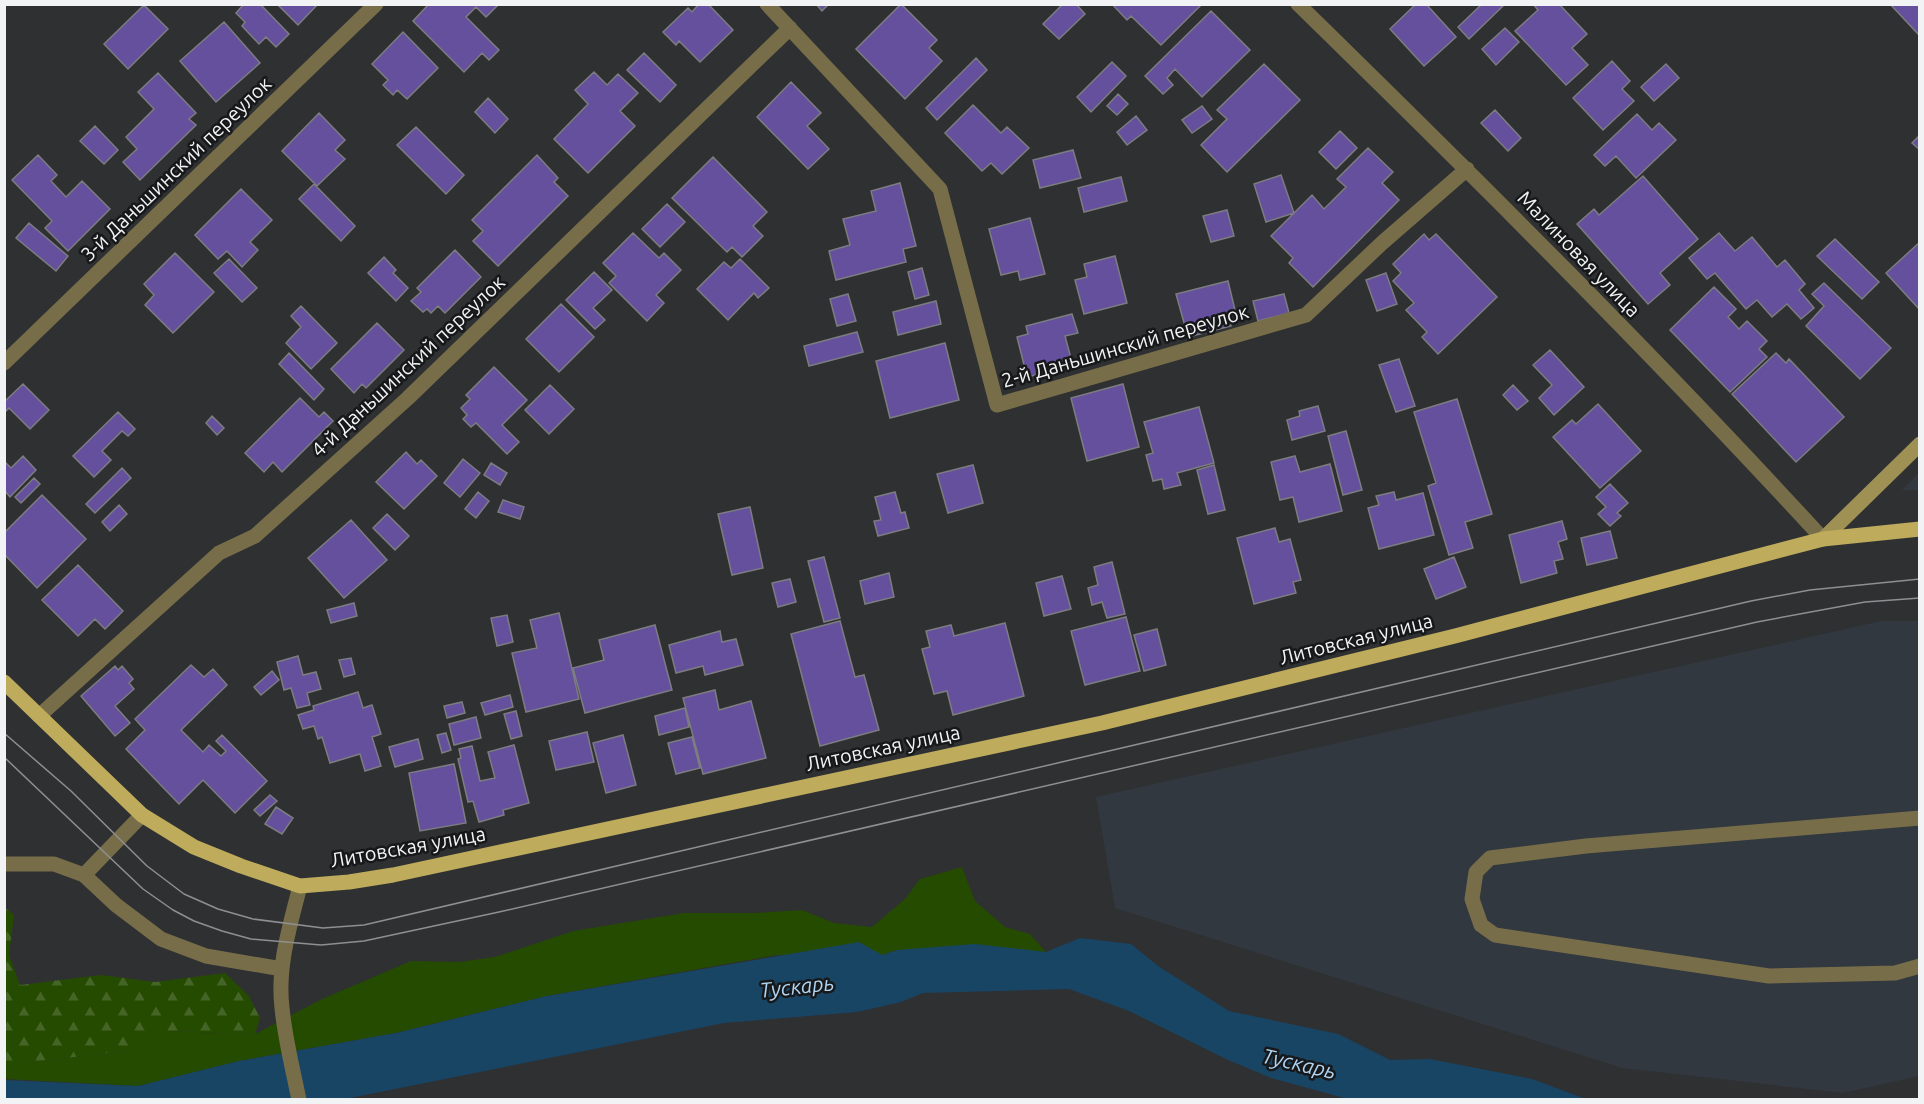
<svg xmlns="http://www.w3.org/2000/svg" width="1924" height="1104" font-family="Ubuntu,sans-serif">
	<defs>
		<pattern id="forest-firs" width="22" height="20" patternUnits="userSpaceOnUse" patternTransform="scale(1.5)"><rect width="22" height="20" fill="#254b01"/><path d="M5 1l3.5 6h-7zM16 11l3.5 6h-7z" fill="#456527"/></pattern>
	</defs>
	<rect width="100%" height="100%" fill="#2e3032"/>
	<path fill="#32383f" d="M 1919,473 L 1919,490 L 1902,490 Z
		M 1881,621 L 1919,621 L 1919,1076 L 1843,1093 L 1622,1068 L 1115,908 L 1096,797 Z"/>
	<path fill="#254b01" d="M 962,867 L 975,901 L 1005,927 L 1030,934 L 1046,952 L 897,950 L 882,955 L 776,955 L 547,996 L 396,1033 L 239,1061 L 138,1086 L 5,1079 L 4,1065 L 126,1051 L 167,1031 L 255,1034 L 322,999 L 411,961 L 459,962 L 495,957 L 573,931 L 684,913 L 754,913 L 802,910 L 834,923 L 872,927 L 905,899 L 920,879 Z"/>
	<path fill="url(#forest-firs)" d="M 4,907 L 14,915 L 9,955 L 20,985 L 101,975 L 155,982 L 225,973 L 249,996 L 260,1018 L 255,1034 L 167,1031 L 126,1051 L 5,1065 Z"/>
	<path fill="#194565" d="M 1080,938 L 1131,944 L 1158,966 L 1229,1011 L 1338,1034 L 1390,1060 L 1430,1059 L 1532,1079 L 1586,1099 L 1348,1099 L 1271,1078 L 1226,1059 L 1129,1011 L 1069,989 L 923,993 L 901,1002 L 857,1012 L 724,1023 L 345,1099 L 5,1099 L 4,1080 L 138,1086 L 239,1061 L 396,1033 L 547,996 L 859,942 L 882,955 L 897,950 L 975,944 L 1046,952 Z"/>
	<path fill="#64509d" stroke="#7d7c80" stroke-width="1.5" d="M 244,4 L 260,4 L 289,34 L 276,47 L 266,37 L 259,44 L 242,26 L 245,22 L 236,13 Z
		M 277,4 L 318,4 L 298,25 Z
		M 429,4 L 499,4 L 486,17 L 476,7 L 466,17 L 499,50 L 489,60 L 482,53 L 464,72 L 413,21 Z
		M 699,4 L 708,4 L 733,30 L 700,62 L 679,41 L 676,45 L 663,32 L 688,8 L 692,12 Z
		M 816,4 L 829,4 L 822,11 Z
		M 901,4 L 937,40 L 929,48 L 942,61 L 905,99 L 856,49 Z
		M 1063,4 L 1076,4 L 1085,14 L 1059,39 L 1043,24 Z
		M 1112,4 L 1202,4 L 1161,45 L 1131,16 L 1127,20 Z
		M 1416,4 L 1426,4 L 1456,37 L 1424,66 L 1390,29 Z
		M 1482,4 L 1505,4 L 1469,39 L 1458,27 Z
		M 1533,4 L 1559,4 L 1587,34 L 1572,48 L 1588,65 L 1566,85 L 1515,31 L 1538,10 Z
		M 1890,4 L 1920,4 L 1920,36 Z
		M 144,5 L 168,29 L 128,69 L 104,44 Z
		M 1211,11 L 1250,50 L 1202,97 L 1175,69 L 1167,78 L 1173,85 L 1163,94 L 1145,76 Z
		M 224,22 L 260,63 L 216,102 L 180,61 Z
		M 1505,28 L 1519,42 L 1496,65 L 1482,49 Z
		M 403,32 L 438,68 L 407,99 L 397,90 L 393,95 L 383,85 L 388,80 L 372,64 Z
		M 644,53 L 676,85 L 660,102 L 627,70 Z
		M 976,58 L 987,70 L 937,120 L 926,108 Z
		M 1612,61 L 1630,81 L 1622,89 L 1634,101 L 1603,130 L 1573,98 Z
		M 1112,62 L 1126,76 L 1091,112 L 1077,97 Z
		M 1264,64 L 1300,100 L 1227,172 L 1201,145 L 1227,119 L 1217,110 Z
		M 1666,64 L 1679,78 L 1654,101 L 1641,87 Z
		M 594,72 L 607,85 L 618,74 L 638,93 L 620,111 L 635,126 L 588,173 L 554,139 L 588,104 L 575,90 Z
		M 158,73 L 196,113 L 189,119 L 196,125 L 140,180 L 123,162 L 137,149 L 126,137 L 154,109 L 138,92 Z
		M 791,82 L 821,113 L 807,126 L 829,149 L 808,169 L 757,117 Z
		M 1118,94 L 1128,104 L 1117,115 L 1107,106 Z
		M 488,98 L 508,119 L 495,133 L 475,112 Z
		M 973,105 L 1001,133 L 1007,127 L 1029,148 L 1002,174 L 991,163 L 982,171 L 945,133 Z
		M 1202,106 L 1212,119 L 1192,133 L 1182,120 Z
		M 1495,110 L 1521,138 L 1508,151 L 1481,123 Z
		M 319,113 L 345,140 L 335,150 L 345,159 L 317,186 L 282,151 Z
		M 1637,114 L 1652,130 L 1659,123 L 1676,140 L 1636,178 L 1616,156 L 1605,166 L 1594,155 Z
		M 1136,116 L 1147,130 L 1127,145 L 1117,132 Z
		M 95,126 L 118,150 L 104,164 L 80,141 Z
		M 416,127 L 464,175 L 446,194 L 397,145 Z
		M 1340,131 L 1357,148 L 1336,169 L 1319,152 Z
		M 1920,135 L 1920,150 L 1912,143 Z
		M 1368,148 L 1393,172 L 1382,183 L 1399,200 L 1313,287 L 1289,263 L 1293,258 L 1271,236 L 1312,195 L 1324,209 L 1346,187 L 1337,179 Z
		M 1073,150 L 1081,178 L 1040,188 L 1033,160 Z
		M 38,155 L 57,175 L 51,181 L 66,197 L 82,181 L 110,209 L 68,251 L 45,228 L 52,221 L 12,180 Z
		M 537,155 L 558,178 L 554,182 L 568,196 L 498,266 L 473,241 L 483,231 L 472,220 Z
		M 713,157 L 767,212 L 753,226 L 763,236 L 742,257 L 732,247 L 727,252 L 672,198 Z
		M 1281,175 L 1294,213 L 1266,222 L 1254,184 Z
		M 1643,176 L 1698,239 L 1660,273 L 1670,285 L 1648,304 L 1577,224 L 1594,209 L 1599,215 Z
		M 1121,177 L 1127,201 L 1084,212 L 1078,188 Z
		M 900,183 L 916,246 L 903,249 L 906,262 L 836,280 L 829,251 L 850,245 L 843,219 L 876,211 L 871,191 Z
		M 314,184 L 355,226 L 341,241 L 299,199 Z
		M 241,189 L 272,220 L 250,242 L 258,250 L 242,267 L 227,251 L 218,259 L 195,235 Z
		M 667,204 L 685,222 L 660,247 L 642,229 Z
		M 1227,210 L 1234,236 L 1211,242 L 1203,216 Z
		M 1030,218 L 1045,274 L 1020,280 L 1018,271 L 1001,275 L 989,229 Z
		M 29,223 L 68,256 L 56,271 L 16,238 Z
		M 633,233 L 659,258 L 664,253 L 681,270 L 656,295 L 664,303 L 647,321 L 609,283 L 616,276 L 603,263 Z
		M 1719,233 L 1735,251 L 1752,237 L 1777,267 L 1785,260 L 1805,284 L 1799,290 L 1814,308 L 1801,319 L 1787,304 L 1772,317 L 1757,300 L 1746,309 L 1715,273 L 1707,279 L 1689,258 Z
		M 1424,234 L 1429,240 L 1436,234 L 1497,297 L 1438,354 L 1422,337 L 1427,332 L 1406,310 L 1414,303 L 1393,281 L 1401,273 L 1393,264 Z
		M 1835,239 L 1879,282 L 1862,299 L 1817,256 Z
		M 1920,242 L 1920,310 L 1886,273 Z
		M 455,250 L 481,277 L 445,313 L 438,306 L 431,313 L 427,309 L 423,312 L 411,301 L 421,292 L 417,288 Z
		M 175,253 L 214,292 L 173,333 L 145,305 L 154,295 L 144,284 Z
		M 1115,256 L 1127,303 L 1084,314 L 1075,280 L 1087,277 L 1084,264 Z
		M 384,257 L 396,270 L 393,273 L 408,288 L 396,301 L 368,273 Z
		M 229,259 L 257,288 L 242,302 L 214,273 Z
		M 740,259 L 769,288 L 758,298 L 754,293 L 728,320 L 697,289 L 724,262 L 731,268 Z
		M 922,268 L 929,295 L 915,299 L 908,272 Z
		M 594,272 L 612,290 L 593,308 L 605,320 L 595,329 L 566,300 Z
		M 1386,273 L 1397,304 L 1377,311 L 1366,280 Z
		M 1228,281 L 1235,310 L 1228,312 L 1231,326 L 1188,337 L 1176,294 Z
		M 1824,283 L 1891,348 L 1860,379 L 1806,326 L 1824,306 L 1812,294 Z
		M 1714,287 L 1736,309 L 1728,317 L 1739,329 L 1747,321 L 1767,341 L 1759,349 L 1767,357 L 1730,392 L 1670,330 Z
		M 848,294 L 856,321 L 837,326 L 830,299 Z
		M 1284,294 L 1289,313 L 1258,321 L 1253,301 Z
		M 936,301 L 941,324 L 898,335 L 893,312 Z
		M 561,304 L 594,337 L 559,372 L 526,339 Z
		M 301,306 L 337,343 L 311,369 L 286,343 L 301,327 L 291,316 Z
		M 1072,314 L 1078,333 L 1065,336 L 1073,366 L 1027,377 L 1017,337 L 1028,334 L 1026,326 Z
		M 377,323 L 404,350 L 366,388 L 362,384 L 354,393 L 331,369 Z
		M 857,332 L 863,352 L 809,366 L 804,346 Z
		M 945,343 L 959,400 L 890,418 L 876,361 Z
		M 1550,350 L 1584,387 L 1554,415 L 1539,398 L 1552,385 L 1533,365 Z
		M 289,353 L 324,389 L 314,400 L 279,364 Z
		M 1776,353 L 1786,363 L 1789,359 L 1844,417 L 1796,462 L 1732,394 Z
		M 1399,359 L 1415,406 L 1396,412 L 1379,365 Z
		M 494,367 L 527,400 L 502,425 L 519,442 L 507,454 L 476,423 L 471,427 L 463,419 L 467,415 L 461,408 L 470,399 L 466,395 Z
		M 23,384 L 49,410 L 30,429 L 9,408 L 4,413 L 4,402 Z
		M 1123,384 L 1139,447 L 1087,461 L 1071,398 Z
		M 550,385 L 574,409 L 549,434 L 525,410 Z
		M 1513,385 L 1528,401 L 1517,410 L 1503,395 Z
		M 300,398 L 319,417 L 324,412 L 333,421 L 282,472 L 273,462 L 264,472 L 245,453 Z
		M 1457,399 L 1492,514 L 1465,522 L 1473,548 L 1449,555 L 1428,486 L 1436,483 L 1414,412 Z
		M 1598,404 L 1641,451 L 1600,488 L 1553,437 L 1572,420 L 1576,424 Z
		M 1318,406 L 1325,431 L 1292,440 L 1287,420 L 1300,416 L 1299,411 Z
		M 1199,407 L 1214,463 L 1177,473 L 1181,485 L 1164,489 L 1162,479 L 1153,481 L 1146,455 L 1153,453 L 1144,422 Z
		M 118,412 L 135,429 L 128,436 L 122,431 L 102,451 L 111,460 L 94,477 L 73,456 Z
		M 212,416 L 224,428 L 217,435 L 206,423 Z
		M 1346,431 L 1362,490 L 1343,495 L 1328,436 Z
		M 406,452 L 417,464 L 421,460 L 437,476 L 404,509 L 376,482 Z
		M 23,456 L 36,470 L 10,497 L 4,490 L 4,461 L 11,468 Z
		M 1295,456 L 1300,472 L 1330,464 L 1342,511 L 1299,522 L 1293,497 L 1280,500 L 1271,462 Z
		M 463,459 L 480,473 L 460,497 L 444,483 Z
		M 491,463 L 507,473 L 500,485 L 484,475 Z
		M 973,465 L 983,503 L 948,513 L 937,474 Z
		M 1214,465 L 1225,510 L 1208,514 L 1197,470 Z
		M 122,468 L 131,478 L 95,513 L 86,504 Z
		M 34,478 L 40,484 L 21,503 L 15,497 Z
		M 1610,484 L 1628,503 L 1617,513 L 1621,516 L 1610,526 L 1598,514 L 1606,507 L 1596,497 Z
		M 478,492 L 489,501 L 476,518 L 465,509 Z
		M 895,492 L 901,513 L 905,512 L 909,528 L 878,536 L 874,521 L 881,520 L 875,497 Z
		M 1394,492 L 1396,500 L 1423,493 L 1434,535 L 1379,549 L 1368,508 L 1379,505 L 1376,496 Z
		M 42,495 L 86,539 L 37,588 L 4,554 L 4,533 Z
		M 503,500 L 524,507 L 520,519 L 498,512 Z
		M 119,505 L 127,514 L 110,531 L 102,522 Z
		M 750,507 L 763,568 L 732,575 L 718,514 Z
		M 387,514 L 409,536 L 395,550 L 373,528 Z
		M 351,520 L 387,560 L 344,598 L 308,558 Z
		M 1562,521 L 1567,539 L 1558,542 L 1563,559 L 1554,561 L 1557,573 L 1521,583 L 1509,535 Z
		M 1275,528 L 1279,542 L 1290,539 L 1301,580 L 1293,582 L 1296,593 L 1254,604 L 1237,538 Z
		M 1610,531 L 1617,558 L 1587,565 L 1581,538 Z
		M 824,557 L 840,618 L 824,622 L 808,561 Z
		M 1454,557 L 1466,587 L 1436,599 L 1424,569 Z
		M 1112,562 L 1125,614 L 1107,618 L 1102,602 L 1092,605 L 1088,588 L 1098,585 L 1094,567 Z
		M 78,565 L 123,611 L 105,629 L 95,619 L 78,636 L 42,600 Z
		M 889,573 L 894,597 L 865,604 L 860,581 Z
		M 1062,576 L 1071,609 L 1044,616 L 1036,583 Z
		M 790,579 L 796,602 L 778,607 L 772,583 Z
		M 354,603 L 357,616 L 331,623 L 327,610 Z
		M 559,613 L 579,699 L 526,712 L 512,653 L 537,648 L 530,620 Z
		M 507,615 L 513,642 L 497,646 L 491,618 Z
		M 1126,617 L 1140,671 L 1085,685 L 1071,631 Z
		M 840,621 L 855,677 L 864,675 L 879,730 L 820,746 L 791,634 Z
		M 1005,623 L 1024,696 L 953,715 L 947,691 L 934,694 L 922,649 L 930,647 L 926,631 L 951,625 L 954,636 Z
		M 655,625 L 672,690 L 585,713 L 573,668 L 604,660 L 599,640 Z
		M 1157,629 L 1166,665 L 1144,671 L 1134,635 Z
		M 720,631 L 722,642 L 736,639 L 743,665 L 705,675 L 703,666 L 676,673 L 669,645 Z
		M 298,656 L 303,675 L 316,672 L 321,689 L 307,693 L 310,705 L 297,708 L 291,688 L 284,690 L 277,662 Z
		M 351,658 L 355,674 L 344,677 L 339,660 Z
		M 191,665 L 204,677 L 213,669 L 227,685 L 181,730 L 203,752 L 209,745 L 221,756 L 226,751 L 216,741 L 222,735 L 267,781 L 235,813 L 203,780 L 179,804 L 126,749 L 145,730 L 135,719 Z
		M 115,666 L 118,670 L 122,666 L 133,679 L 129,683 L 134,689 L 115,706 L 130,723 L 115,736 L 81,696 Z
		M 272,671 L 279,680 L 261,695 L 254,687 Z
		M 715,690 L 719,710 L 751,701 L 766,758 L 703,774 L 683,698 Z
		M 358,692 L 363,708 L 372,705 L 381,734 L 372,737 L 381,766 L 365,771 L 360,754 L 330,763 L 322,737 L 318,739 L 314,726 L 303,729 L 298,715 L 314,710 L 313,706 Z
		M 510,695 L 513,707 L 485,715 L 481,703 Z
		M 462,702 L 465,713 L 447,718 L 444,706 Z
		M 685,708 L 689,727 L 659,735 L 655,716 Z
		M 516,711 L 522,736 L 511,739 L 504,714 Z
		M 476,717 L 481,738 L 454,745 L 449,724 Z
		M 587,732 L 594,762 L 556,770 L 549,741 Z
		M 446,733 L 451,750 L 442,753 L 437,735 Z
		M 623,735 L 636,785 L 606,793 L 593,743 Z
		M 692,737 L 700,768 L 676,774 L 668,743 Z
		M 418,739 L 423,759 L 395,767 L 389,747 Z
		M 514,745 L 529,803 L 503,810 L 504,815 L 479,822 L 473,801 L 468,802 L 458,759 L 461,758 L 459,749 L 472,746 L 480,781 L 495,778 L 488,752 Z
		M 454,764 L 466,823 L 420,831 L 409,773 Z
		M 270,795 L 277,801 L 260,816 L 254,810 Z
		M 276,807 L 293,818 L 282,834 L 265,824 Z"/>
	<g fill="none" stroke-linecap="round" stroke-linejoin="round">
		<path stroke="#776e49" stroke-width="15" d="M 1920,818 L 1586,846 L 1490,858 L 1476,872 L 1472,899 L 1481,925 L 1495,935 L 1769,976 L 1895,973 L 1920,966"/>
		<path stroke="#776e49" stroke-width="15" d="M 767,4 L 940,189 L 997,405 L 1306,315 L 1382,243 L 1467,169
			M 1298,4 C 1477,179 1654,355 1823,539
			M 4,363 L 376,4
			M 39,716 L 219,553 L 255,536 L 408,398 L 790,28
			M 4,864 L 54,864 L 84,875 L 116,905 L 161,939 L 206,956 L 282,969
			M 84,875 L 142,815
			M 299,1100 C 293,1070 285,1039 282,1008 C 277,966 290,926 300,886"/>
		<path stroke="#9f9054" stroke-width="15" d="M 1823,539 L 1920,444"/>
		<path stroke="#beab5c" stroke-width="15" d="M 4,682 L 142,815 L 194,847 L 241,866 L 300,886 L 349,882 L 393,875 L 1102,723 L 1455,636 L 1823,539 L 1920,529"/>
		<path stroke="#8e8f91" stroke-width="1.5" d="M 4,733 L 71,791 L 147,866 L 184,894 L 218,909 L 253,919 L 323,928 L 364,925 L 1751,601 L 1810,590 L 1920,579
			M 4,757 L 143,889 L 173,910 L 194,921 L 222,931 L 251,939 L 321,945 L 364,941 L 499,912 L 1757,622 L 1865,602 L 1920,598"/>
	</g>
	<g text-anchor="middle" stroke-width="5" stroke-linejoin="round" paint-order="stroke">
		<g font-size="20" fill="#f2f3f5" stroke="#171819">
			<text transform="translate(176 169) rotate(-44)" y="7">3-й Даньшинский переулок</text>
			<text transform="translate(1579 254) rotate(46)" y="7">Малиновая улица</text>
			<text transform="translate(1125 346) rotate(-16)" y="7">2-й Даньшинский переулок</text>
			<text transform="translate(408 366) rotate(-43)" y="7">4-й Даньшинский переулок</text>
			<text transform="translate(1356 639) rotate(-14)" y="7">Литовская улица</text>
			<text transform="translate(883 748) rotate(-12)" y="7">Литовская улица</text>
			<text transform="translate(408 847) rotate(-10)" y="7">Литовская улица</text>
		</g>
		<g font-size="21" font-style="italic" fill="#afd5f5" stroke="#171819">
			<text transform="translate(797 987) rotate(-6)" y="7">Тускарь</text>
			<text transform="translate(1299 1064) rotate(13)" y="7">Тускарь</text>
		</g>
	</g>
	<rect width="1924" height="1104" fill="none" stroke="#f2f3f5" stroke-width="12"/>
</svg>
